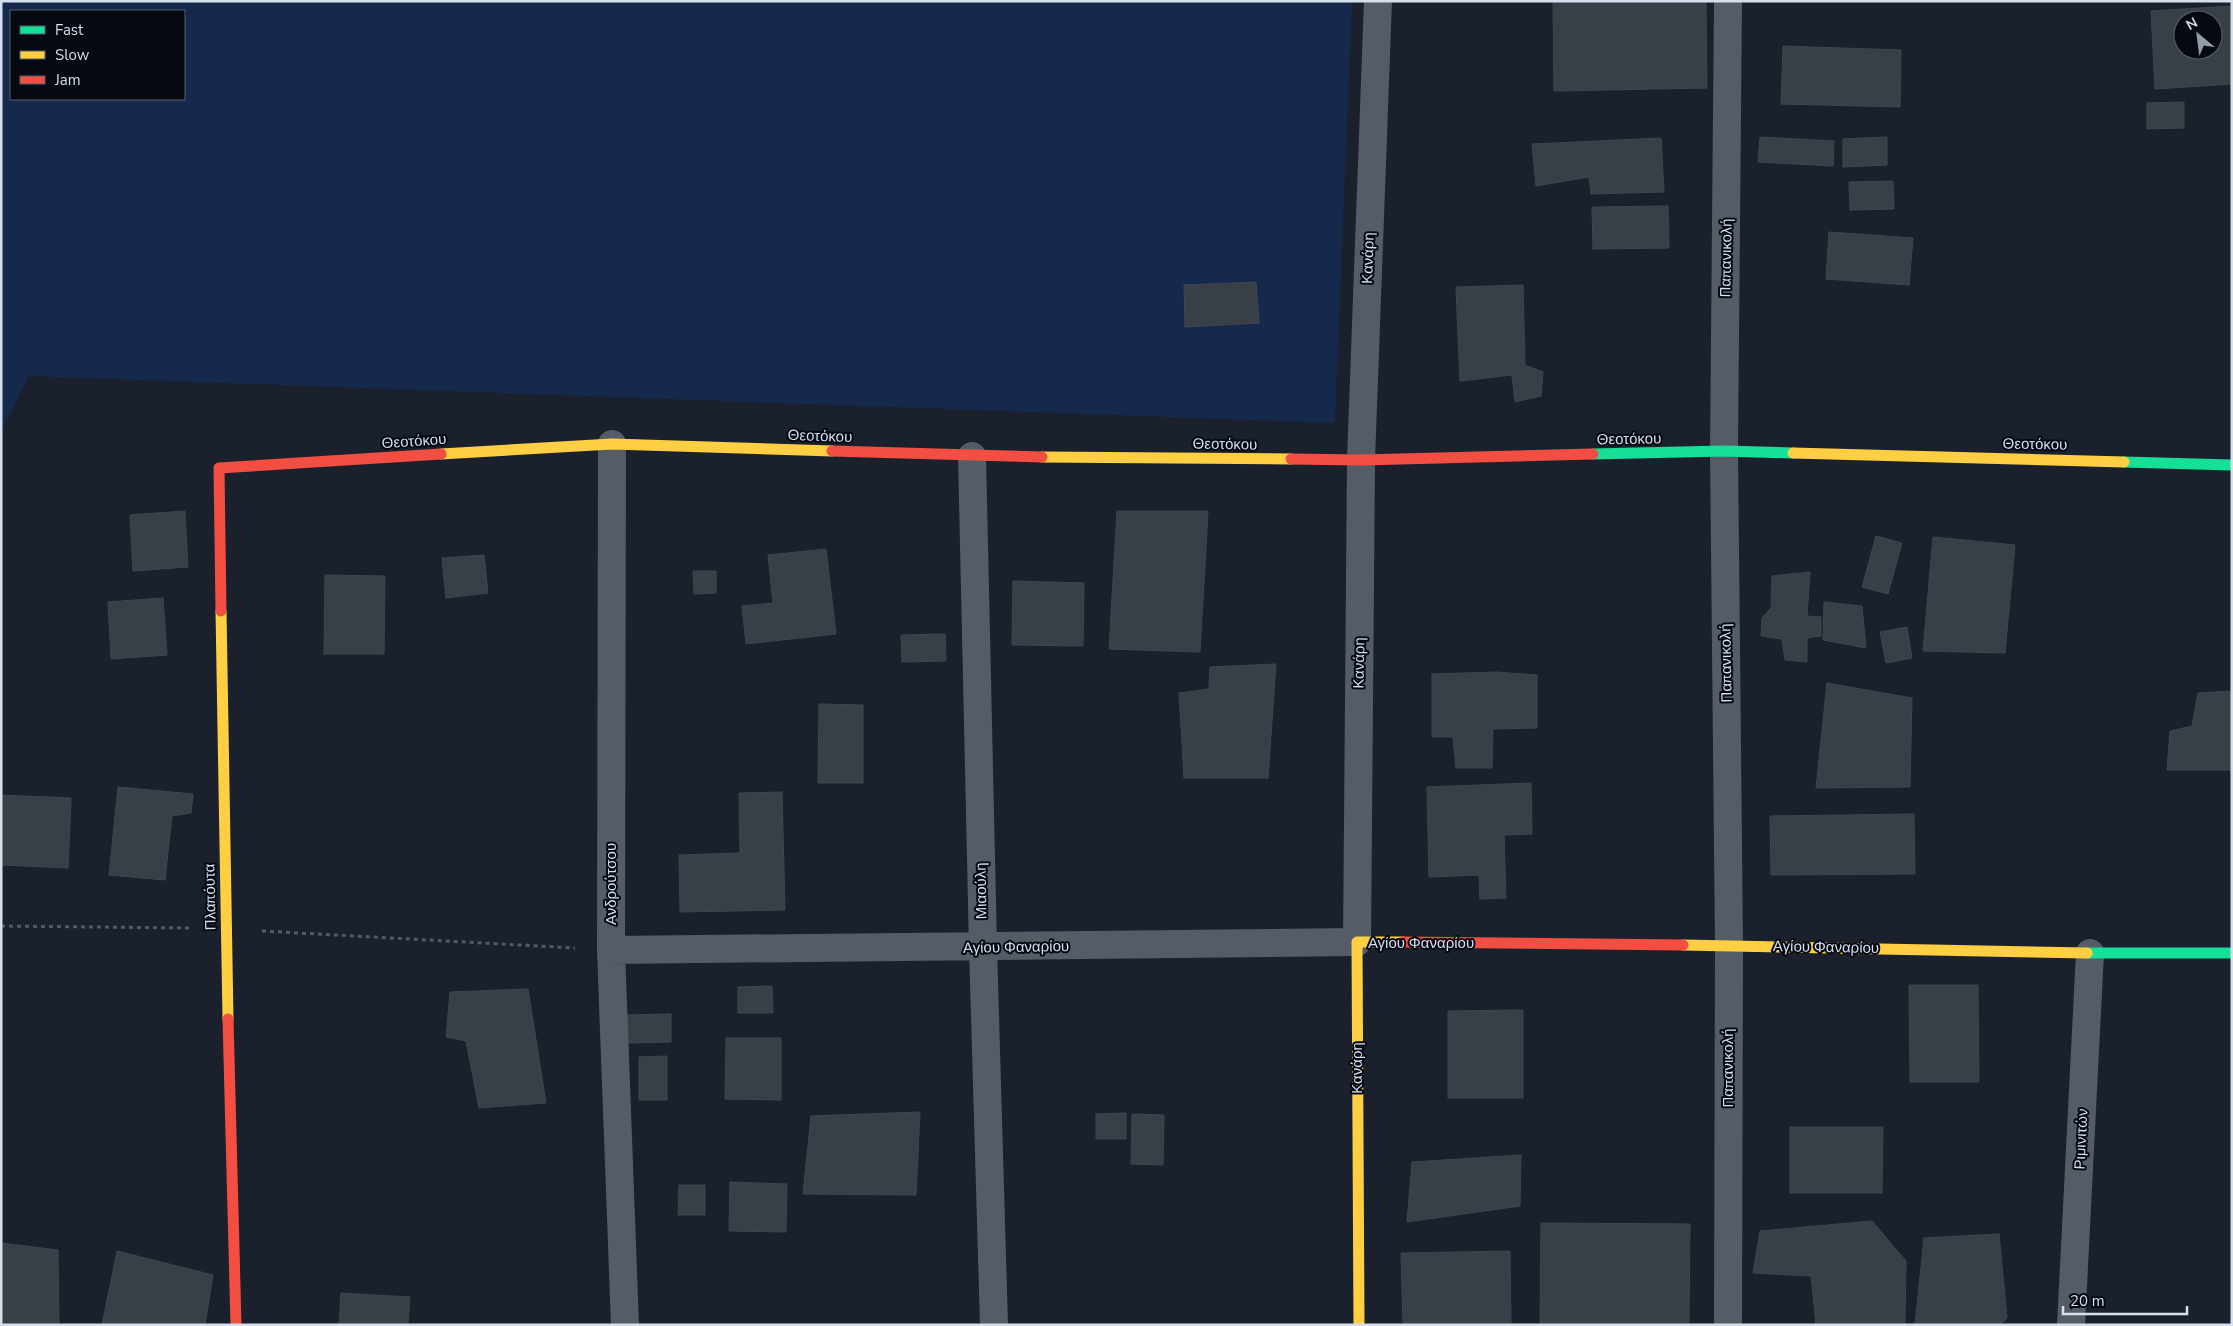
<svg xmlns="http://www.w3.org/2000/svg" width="2233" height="1326" font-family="'Nunito Sans',sans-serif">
	<rect width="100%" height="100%" fill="#1a212c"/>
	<path fill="#14294c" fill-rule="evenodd" d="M 1,1 L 1352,1 L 1335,423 L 29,376 L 1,433 ZM 11,11 L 184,11 L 184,99 L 11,99 Z"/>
	<path fill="#383f47" stroke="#40464f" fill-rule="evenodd" d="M 1553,1 L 1706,1 L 1707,88 L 1554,91 Z
		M 2232,6 L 2232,84 L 2155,89 L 2151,11 ZM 2183,20 L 2213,20 L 2213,50 L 2183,50 Z
		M 1783,46 L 1901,50 L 1900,107 L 1781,104 Z
		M 2184,102 L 2184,128 L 2147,129 L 2147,103 Z
		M 1760,137 L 1834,141 L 1833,166 L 1758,162 Z
		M 1887,137 L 1887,165 L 1843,167 L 1843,139 Z
		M 1661,138 L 1664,192 L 1591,194 L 1589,177 L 1536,186 L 1532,144 Z
		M 1893,181 L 1894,209 L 1850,210 L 1849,182 Z
		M 1668,206 L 1669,248 L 1593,249 L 1592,207 Z
		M 1829,232 L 1913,238 L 1909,285 L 1826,279 Z
		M 1256,282 L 1259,323 L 1185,327 L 1184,285 Z
		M 1523,285 L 1525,365 L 1543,372 L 1541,396 L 1515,402 L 1512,375 L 1460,381 L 1456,287 Z
		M 185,511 L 188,567 L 133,571 L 130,515 Z
		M 1117,511 L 1208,511 L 1200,652 L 1109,649 Z
		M 1876,536 L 1902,543 L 1888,594 L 1862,587 Z
		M 1933,537 L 2015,545 L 2005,653 L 1923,651 Z
		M 826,549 L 836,634 L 746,644 L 742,606 L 773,603 L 768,555 Z
		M 484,555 L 488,593 L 446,598 L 442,558 Z
		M 693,571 L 716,571 L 716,593 L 694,594 Z
		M 1810,572 L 1807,616 L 1821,617 L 1821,636 L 1807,638 L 1807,662 L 1785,660 L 1782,639 L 1761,636 L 1762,618 L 1771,608 L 1772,576 Z
		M 325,575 L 385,576 L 384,654 L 324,654 Z
		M 1013,581 L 1084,583 L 1083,646 L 1012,645 Z
		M 163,598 L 167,655 L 111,659 L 108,602 Z
		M 1824,602 L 1862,606 L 1866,648 L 1823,640 Z
		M 1907,627 L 1912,658 L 1886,663 L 1880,632 Z
		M 945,634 L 946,661 L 902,662 L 901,635 Z
		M 1276,664 L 1268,778 L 1184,778 L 1179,693 L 1209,689 L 1210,667 Z
		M 1496,672 L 1537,675 L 1537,728 L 1493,729 L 1492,768 L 1456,768 L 1453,737 L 1432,737 L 1432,674 Z
		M 1827,683 L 1912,698 L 1910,787 L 1816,788 Z
		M 2232,691 L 2232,770 L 2167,770 L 2170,731 L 2192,726 L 2198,693 Z
		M 819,704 L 863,705 L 863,783 L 818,783 Z
		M 1531,783 L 1532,834 L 1504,835 L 1506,898 L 1480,899 L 1479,875 L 1429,877 L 1427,787 Z
		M 118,787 L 193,794 L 191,813 L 172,816 L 165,880 L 109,875 Z
		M 782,792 L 785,910 L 680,912 L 679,855 L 740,853 L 739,793 Z
		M 1,795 L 71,798 L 68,868 L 1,865 Z
		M 1914,814 L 1915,874 L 1771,875 L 1770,816 Z
		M 1909,985 L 1978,985 L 1979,1082 L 1910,1082 Z
		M 772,986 L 773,1013 L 738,1013 L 738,987 Z
		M 528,989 L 546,1103 L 479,1108 L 466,1041 L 446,1037 L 450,992 Z
		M 1523,1010 L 1523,1098 L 1448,1098 L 1448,1011 Z
		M 671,1014 L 671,1042 L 628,1043 L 627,1015 Z
		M 726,1038 L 781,1038 L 781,1100 L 725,1099 Z
		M 667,1056 L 667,1100 L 639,1100 L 639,1057 Z
		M 920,1112 L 916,1195 L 803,1194 L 811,1116 Z
		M 1126,1113 L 1126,1139 L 1096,1139 L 1096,1114 Z
		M 1132,1114 L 1164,1115 L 1163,1165 L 1131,1164 Z
		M 1790,1127 L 1883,1127 L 1882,1193 L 1790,1193 Z
		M 1521,1155 L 1520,1206 L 1407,1222 L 1412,1162 Z
		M 730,1182 L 787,1184 L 786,1232 L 729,1231 Z
		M 679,1185 L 705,1185 L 705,1215 L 678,1215 Z
		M 1872,1221 L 1906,1261 L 1905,1325 L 1816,1325 L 1811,1276 L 1753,1273 L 1760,1231 Z
		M 1541,1223 L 1690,1224 L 1689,1325 L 1540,1325 Z
		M 1999,1234 L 2007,1318 L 2000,1325 L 1915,1325 L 1924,1238 Z
		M 1,1243 L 58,1250 L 59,1325 L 1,1325 Z
		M 117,1251 L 213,1275 L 205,1325 L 102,1325 Z
		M 1510,1251 L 1511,1325 L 1403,1325 L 1401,1253 Z
		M 341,1293 L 410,1297 L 408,1325 L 339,1325 Z"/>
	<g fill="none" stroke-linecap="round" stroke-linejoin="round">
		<path stroke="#545962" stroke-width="3" stroke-dasharray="4 4" stroke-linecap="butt" d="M 1,926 L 191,928
			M 262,931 L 575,948"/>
		<path stroke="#555c66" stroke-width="28" d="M 612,444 L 611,950 L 625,1325
			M 972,456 L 983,947 L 994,1325
			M 611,950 L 1357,942 L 1361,460 L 1378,1
			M 1728,1325 L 1729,945 L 1724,451 L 1728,1
			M 2071,1325 L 2090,953"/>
		<path stroke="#16e098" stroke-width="11" d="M 1593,454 L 1724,451 L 1793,453
			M 2124,462 L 2232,465
			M 2087,953 L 2232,953"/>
		<path stroke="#ffcf43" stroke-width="11" d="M 1793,453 L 2124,462
			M 441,454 L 612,444 L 832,451
			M 1042,457 L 1291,459
			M 221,611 L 228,1019
			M 1683,945 L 2087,953
			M 1359,1325 L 1357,942 L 1403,942"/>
		<path stroke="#f24e42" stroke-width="11" d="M 832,451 L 1042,457
			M 1291,459 L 1361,460 L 1593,454
			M 221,611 L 219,468 L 441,454
			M 1403,942 L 1683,945
			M 228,1019 L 236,1325"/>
	</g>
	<g text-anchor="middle" stroke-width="4" stroke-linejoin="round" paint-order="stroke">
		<g font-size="15" fill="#d6dfed" stroke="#050912">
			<text transform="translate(1368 258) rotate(-88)" y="5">Κανάρη</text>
			<text transform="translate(1726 258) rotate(-89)" y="5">Παπανικολή</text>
			<text transform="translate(820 436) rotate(2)" y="5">Θεοτόκου</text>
			<text transform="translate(1629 439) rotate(-1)" y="5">Θεοτόκου</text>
			<text transform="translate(414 441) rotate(-4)" y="5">Θεοτόκου</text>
			<text transform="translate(1225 444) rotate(1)" y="5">Θεοτόκου</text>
			<text transform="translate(2035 444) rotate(1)" y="5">Θεοτόκου</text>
			<text transform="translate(1359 663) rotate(-89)" y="5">Κανάρη</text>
			<text transform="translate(1726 663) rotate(-91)" y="5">Παπανικολή</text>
			<text transform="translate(611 884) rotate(-90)" y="5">Ανδρούτσου</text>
			<text transform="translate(981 891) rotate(-91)" y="5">Μιαούλη</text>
			<text transform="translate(210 897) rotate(-91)" y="5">Πλαπόυτα</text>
			<text x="1421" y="948">Αγίου Φαναρίου</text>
			<text transform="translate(1016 947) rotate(-1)" y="5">Αγίου Φαναρίου</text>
			<text transform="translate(1826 947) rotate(1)" y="5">Αγίου Φαναρίου</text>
			<text transform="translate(1357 1068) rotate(-90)" y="5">Κανάρη</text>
			<text transform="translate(1728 1068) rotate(-90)" y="5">Παπανικολή</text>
			<text transform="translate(2081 1139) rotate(-87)" y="5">Ριμινιτών</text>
		</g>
	</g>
	<rect width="2233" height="1326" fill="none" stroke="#d6dfed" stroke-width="5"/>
	<rect x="10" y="10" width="175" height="90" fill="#050912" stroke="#595f6a"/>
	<rect x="20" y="26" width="25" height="8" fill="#16e098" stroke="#595f6a"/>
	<text x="55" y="35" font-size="15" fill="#d6dfed">Fast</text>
	<rect x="20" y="51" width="25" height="8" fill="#ffcf43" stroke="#595f6a"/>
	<text x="55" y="60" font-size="15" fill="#d6dfed">Slow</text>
	<rect x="20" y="76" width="25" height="8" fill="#f24e42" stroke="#595f6a"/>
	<text x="55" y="85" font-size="15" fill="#d6dfed">Jam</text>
	<g transform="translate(2198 35) rotate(331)"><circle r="24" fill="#050912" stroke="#595f6a"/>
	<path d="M0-4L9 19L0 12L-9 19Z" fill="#949ca9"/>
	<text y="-8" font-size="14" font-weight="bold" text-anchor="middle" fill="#d6dfed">N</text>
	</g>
	<path d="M2063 1306v8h124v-8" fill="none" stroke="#d6dfed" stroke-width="2.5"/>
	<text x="2070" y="1306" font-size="15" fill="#d6dfed" stroke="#050912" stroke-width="4" paint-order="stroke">20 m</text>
</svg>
